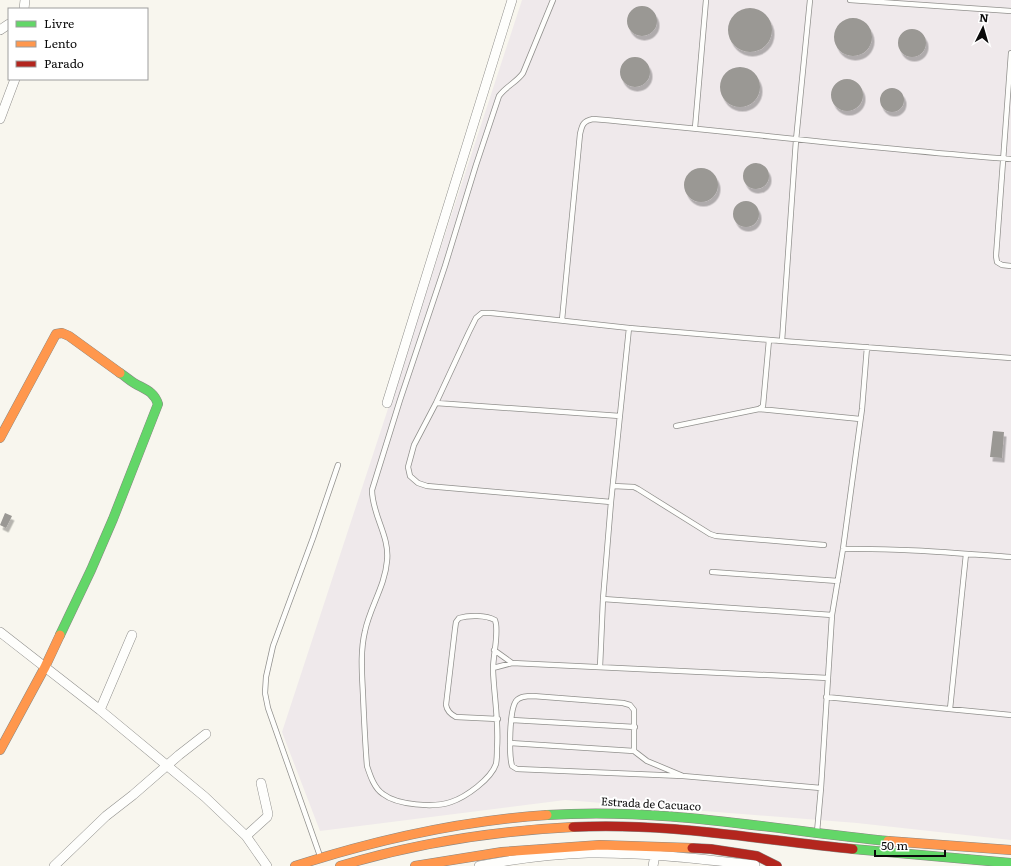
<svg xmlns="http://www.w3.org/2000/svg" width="1011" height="866" font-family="Literata,serif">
	<defs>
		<filter id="shadow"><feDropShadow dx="2.5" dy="4.5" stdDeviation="0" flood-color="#0004"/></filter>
	</defs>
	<rect width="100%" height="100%" fill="#f8f6ee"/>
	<path fill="#efe9eb" d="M 522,0 L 1011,0 L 1011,840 L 857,823 L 565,800 L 320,831 L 282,732 Z"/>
	<path fill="#9a9894" filter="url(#shadow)" d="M627 21a15 15 0 1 1 30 0a15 15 0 1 1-30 0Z
		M728 30a22 22 0 1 1 44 0a22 22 0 1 1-44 0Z
		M834 37a19 19 0 1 1 38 0a19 19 0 1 1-38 0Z
		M898 43a14 14 0 1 1 28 0a14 14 0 1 1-28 0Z
		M620 72a15 15 0 1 1 30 0a15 15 0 1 1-30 0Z
		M720 87a20 20 0 1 1 40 0a20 20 0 1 1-40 0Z
		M831 95a16 16 0 1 1 32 0a16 16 0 1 1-32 0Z
		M880 100a12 12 0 1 1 24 0a12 12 0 1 1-24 0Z
		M743 176a13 13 0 1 1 26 0a13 13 0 1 1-26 0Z
		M684 185a17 17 0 1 1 34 0a17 17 0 1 1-34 0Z
		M733 214a13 13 0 1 1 26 0a13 13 0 1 1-26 0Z
		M 993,431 L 1004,432 L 1002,458 L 990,457 Z
		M 5,513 L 12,516 L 6,528 L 0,525 Z"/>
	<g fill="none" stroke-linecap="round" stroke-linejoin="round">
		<defs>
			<path id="lane" d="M 850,0 L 1011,11
				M 1011,53 L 996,256 L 997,262 L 1002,265 L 1011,266
				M 695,128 L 706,0
				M 562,320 L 580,134 C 582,125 583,121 593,119 C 732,131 871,149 1011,159
				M 782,341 L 796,140 L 810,0
				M 436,403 L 620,416
				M 759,409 L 860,419
				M 676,426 L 759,409 L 763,406 L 769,340
				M 613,486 L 634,487 L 638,489 L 710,534 L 716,536 L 824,545
				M 611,502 L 427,486 L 418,483 L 410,476 L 408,467 L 414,445 L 436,403 L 469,332 L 476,318 L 482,313 L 491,313 L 629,328 L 782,341 L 1011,358
				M 843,549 C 899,548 955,553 1011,557
				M 712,572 L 838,581
				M 603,599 L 832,615
				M 494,650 L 512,663
				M 600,667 L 603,599 L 611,502 L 629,328
				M 493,668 L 512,663 L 828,678
				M 826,697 L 1011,715
				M 950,709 L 966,554
				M 498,719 L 456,717 C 450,714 447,711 446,705 L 455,629 L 456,622 L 459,618 C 469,615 486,615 495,620 L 496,624 C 498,639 493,655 493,670 C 494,696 499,722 497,748 C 497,753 497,759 496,764 C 491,779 466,797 451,802 C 434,808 397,805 383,794 C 374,788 370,775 367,766 C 365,742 364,719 363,695 C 362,674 360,652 365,631 C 370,607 385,586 387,561 C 390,536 372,515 372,490 L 400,400 L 445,266 L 476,165 L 499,96 C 505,87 517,82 523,73 L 553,0
				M 512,720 L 635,727
				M 510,743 L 634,751
				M 683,776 L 647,761 L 634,751 L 634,710 L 630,705 L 623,703 L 533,696 C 527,696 520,696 516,701 C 509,711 509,755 512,766 L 517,769 L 683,776 L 821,788
				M 817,832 L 821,788 L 832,615 L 843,549 L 862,409 L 867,347
				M 320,856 L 268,708 L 265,693 L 266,677 L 273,646 L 313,538 L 338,465"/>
			<path id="street" d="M 24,9 L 25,0
				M 0,30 L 9,24
				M 0,119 L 15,79
				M 387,403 L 512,0
				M 0,632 L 100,710 L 205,797 L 246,836 L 267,866
				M 100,710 L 132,635
				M 246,836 L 267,817 L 268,814 L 261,783
				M 54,866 L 106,816 L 133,795 L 179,755 L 206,734
				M 479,866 C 514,859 552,854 588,853 C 644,852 700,859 755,865
				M 653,866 L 655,855"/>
			<path id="fast" d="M 60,635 L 91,570 L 113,519 L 158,404 C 154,391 144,389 134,383 C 129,380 125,376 120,373
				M 547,815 C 662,807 775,830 888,841
				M 853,849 L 1011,863"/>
			<path id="slow" d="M 0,438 L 56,334 L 62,333 L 69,336 L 120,373
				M 0,750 L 45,667 L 60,635
				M 888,841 L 1011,850
				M 295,866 C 379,839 459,821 547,815
				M 340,866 C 416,843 494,831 573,827
				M 415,866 L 502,852 L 600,845 L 692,848"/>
			<path id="jam" d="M 573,827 C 667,822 760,840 853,849
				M 692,848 L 711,849 L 757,856 L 777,866"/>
		</defs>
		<use href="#lane" stroke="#91908d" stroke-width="6"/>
		<use href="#street" stroke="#91908d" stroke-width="10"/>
		<use href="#fast" stroke="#888783" stroke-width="10"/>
		<use href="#slow" stroke="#888783" stroke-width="10"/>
		<use href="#jam" stroke="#888783" stroke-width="10"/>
		<use href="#lane" stroke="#fefefc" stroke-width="4.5"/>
		<use href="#street" stroke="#fefefc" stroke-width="9"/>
		<use href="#fast" stroke="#63d668" stroke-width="9"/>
		<use href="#slow" stroke="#ff974d" stroke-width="9"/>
		<use href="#jam" stroke="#b3261e" stroke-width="9"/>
	</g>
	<g text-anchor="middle" stroke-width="4" stroke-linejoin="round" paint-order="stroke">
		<g font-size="11" fill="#0a0a0a" stroke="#fff">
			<text transform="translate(651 804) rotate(3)" y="4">Estrada de Cacuaco</text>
		</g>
	</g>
	<rect x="8" y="8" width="140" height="72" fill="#ffffff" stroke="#9d9d9d"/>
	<rect x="16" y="21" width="20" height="6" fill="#63d668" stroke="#9d9d9d"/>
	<text x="44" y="28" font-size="12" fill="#0a0a0a">Livre</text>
	<rect x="16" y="41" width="20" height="6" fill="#ff974d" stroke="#9d9d9d"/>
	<text x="44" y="48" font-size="12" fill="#0a0a0a">Lento</text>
	<rect x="16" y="61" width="20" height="6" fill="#b3261e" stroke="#9d9d9d"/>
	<text x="44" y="68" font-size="12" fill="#0a0a0a">Parado</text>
	<g transform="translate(983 28) rotate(5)" stroke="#ffffff" stroke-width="3" paint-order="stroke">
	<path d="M0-3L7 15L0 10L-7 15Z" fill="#0a0a0a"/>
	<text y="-6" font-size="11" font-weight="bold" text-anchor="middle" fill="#0a0a0a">N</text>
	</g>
	<path d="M875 850v6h70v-6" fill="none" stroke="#0a0a0a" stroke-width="2"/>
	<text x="881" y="850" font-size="12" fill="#0a0a0a" stroke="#ffffff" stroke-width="3" paint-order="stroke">50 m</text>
</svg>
